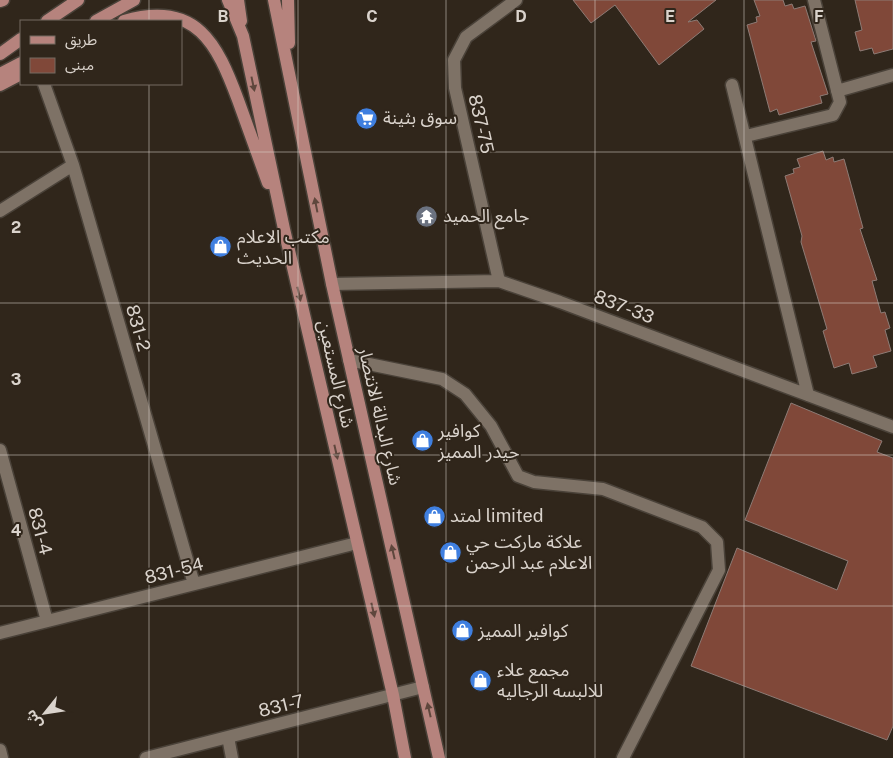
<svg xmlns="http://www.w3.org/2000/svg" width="893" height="758" font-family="'Public Sans','Noto Sans Arabic',sans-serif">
	<rect width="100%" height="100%" fill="#30261b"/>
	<path fill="#804839" stroke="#8d7b75" d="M 573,0 L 716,0 L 688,22 L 697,20 L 704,29 L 659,65 L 615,5 L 591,23 Z
		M 754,0 L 783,0 L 785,6 L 792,4 L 794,9 L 805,6 L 816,41 L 811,42 L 828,94 L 820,96 L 822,103 L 779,115 L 777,109 L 770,112 L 747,25 L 757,22 L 756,17 L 760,16 Z
		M 855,0 L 893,0 L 893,49 L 874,54 L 872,48 L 860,51 L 855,32 L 862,30 Z
		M 823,151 L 826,160 L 833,157 L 834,162 L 844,159 L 863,228 L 860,229 L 877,280 L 872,281 L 881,313 L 885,312 L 890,328 L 885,330 L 891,351 L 873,356 L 877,367 L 852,374 L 849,363 L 834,368 L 823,331 L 827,329 L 801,242 L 802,236 L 785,176 L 794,173 L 793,169 L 800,167 L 797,159 Z
		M 791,403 L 882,441 L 877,452 L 893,458 L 893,726 L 887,740 L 691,666 L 737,548 L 837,590 L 848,561 L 745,520 Z"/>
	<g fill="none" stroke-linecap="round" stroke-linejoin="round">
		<defs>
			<path id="minor" d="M 44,84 L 73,165 L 194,584
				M 732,85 L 808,395
				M 837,91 L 893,75
				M 746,136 L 833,115 L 840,102 L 814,0
				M 0,211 L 73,165
				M 499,281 L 455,88 L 454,60 L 466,37 L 516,0
				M 332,284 L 499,281 L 560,302 L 893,427
				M 349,360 L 442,379 L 465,394 L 491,426 L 518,476 L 534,482 L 603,489 L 702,527 L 717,542 L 719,570 L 623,758
				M 0,450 L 47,621
				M 0,633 L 357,543
				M 228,737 L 232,758
				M 0,750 L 2,758
				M 146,758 L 423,687"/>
			<path id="major" d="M 228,0 L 243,36 L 284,229 L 393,695 L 405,758
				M 238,0 L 241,21
				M 274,0 L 332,284 L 439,758
				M 288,0 L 289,43
				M 0,1 L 3,0
				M 47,21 L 78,0
				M 96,21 L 134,0
				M 124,21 C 197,0 217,44 238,100 C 248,128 258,155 268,183
				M 0,54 L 21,39
				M 0,74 L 21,63
				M 0,85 L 21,74"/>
		</defs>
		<use href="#minor" stroke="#4a4239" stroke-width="15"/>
		<use href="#major" stroke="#4a4239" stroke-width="15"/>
		<use href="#minor" stroke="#7e7266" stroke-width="12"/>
		<use href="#major" stroke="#b6837d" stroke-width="12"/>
	</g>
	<defs><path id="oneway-solid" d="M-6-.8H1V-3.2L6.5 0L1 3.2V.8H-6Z" transform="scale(1.25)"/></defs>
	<g fill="#5f473d">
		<use href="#oneway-solid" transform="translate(253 84) rotate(78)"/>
		<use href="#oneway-solid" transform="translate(316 205) rotate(-101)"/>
		<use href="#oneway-solid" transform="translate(299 294) rotate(77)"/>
		<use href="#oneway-solid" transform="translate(336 452) rotate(77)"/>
		<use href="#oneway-solid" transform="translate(393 552) rotate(-103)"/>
		<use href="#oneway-solid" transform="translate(373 610) rotate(77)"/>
		<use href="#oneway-solid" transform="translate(429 710) rotate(-103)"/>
	</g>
	<path fill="none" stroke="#dad3cc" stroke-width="1" stroke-opacity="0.55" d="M 149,0 L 149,21M 298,0 L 298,758M 446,0 L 446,758M 595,0 L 595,758M 744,0 L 744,758M 149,84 L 149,758M 0,152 L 893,152M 0,303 L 893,303M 0,455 L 893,455M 0,606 L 893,606"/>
	<defs>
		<symbol id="supermarket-disc" viewBox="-11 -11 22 22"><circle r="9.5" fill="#3f7fe0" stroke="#30261b"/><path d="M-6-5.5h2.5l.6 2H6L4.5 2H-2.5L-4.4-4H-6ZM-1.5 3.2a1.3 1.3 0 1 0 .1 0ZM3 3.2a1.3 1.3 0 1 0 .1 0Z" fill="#fff"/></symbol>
		<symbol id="temple-disc" viewBox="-11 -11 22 22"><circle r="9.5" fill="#6b7280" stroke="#30261b"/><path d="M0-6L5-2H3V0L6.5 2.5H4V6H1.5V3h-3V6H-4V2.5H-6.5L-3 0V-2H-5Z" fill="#fff"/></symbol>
		<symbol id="shop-disc" viewBox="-11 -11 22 22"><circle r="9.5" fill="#3f7fe0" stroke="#30261b"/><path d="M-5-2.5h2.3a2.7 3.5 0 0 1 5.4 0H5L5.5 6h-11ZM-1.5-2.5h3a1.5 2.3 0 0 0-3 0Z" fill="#fff"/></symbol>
	</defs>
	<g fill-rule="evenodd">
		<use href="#supermarket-disc" x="354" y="106" width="25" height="25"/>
		<use href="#temple-disc" x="414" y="204" width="25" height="25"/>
		<use href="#shop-disc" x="208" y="234" width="25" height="25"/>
		<use href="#shop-disc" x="410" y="428" width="25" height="25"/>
		<use href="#shop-disc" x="422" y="504" width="25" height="25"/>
		<use href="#shop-disc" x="438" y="540" width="25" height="25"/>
		<use href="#shop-disc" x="450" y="618" width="25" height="25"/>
		<use href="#shop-disc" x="468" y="668" width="25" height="25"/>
	</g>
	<g text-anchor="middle" stroke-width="4" stroke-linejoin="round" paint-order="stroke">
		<g font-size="18" fill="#dad3cc" stroke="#30261b" text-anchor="start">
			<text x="383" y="124">سوق بثينة</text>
			<text x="443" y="222">جامع الحميد</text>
			<text x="237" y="243">مكتب الاعلام<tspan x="237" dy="21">الحديث</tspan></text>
			<text x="438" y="437">كوافير<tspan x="438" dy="21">حيدر المميز</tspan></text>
			<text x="450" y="522">لمتد limited</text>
			<text x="466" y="548">علاكة ماركت حي<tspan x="466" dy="21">الاعلام عبد الرحمن</tspan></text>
			<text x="478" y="637">كوافير المميز</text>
			<text x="497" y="676">مجمع علاء<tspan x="497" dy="21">للالبسه الرجاليه</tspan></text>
		</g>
		<g font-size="18" fill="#dad3cc" stroke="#30261b">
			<text transform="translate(481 124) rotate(77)" y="6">837-75</text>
			<text transform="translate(624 307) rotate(21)" y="6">837-33</text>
			<text transform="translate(138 328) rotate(74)" y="6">831-2</text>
			<text transform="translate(336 374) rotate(77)" y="6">شارع المستعين</text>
			<text transform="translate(380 416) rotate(77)" y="6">شارع البدالة الانتصار</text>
			<text transform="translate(40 531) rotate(75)" y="6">831-4</text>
			<text transform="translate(174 571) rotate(-14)" y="6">831-54</text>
			<text transform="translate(281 706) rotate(-14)" y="6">831-7</text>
		</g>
	</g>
	<g font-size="16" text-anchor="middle" font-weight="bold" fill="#dad3cc" stroke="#30261b" stroke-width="4" stroke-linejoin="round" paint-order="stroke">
		<text x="223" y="22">B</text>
		<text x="372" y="22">C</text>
		<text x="521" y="22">D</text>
		<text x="670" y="22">E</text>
		<text x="819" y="22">F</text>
		<text x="16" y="233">2</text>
		<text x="16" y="385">3</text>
		<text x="16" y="536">4</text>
	</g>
	<rect x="20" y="20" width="162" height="65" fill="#30261b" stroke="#746b62"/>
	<rect x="30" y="36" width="25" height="8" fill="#b6837d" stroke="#746b62"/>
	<text x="65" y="45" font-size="15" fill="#dad3cc">طريق</text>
	<rect x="30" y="58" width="25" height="15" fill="#804839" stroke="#746b62"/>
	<text x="65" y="70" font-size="15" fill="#dad3cc">مبنى</text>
	<g transform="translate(45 713) rotate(240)" stroke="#30261b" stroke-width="4" paint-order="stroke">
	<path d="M0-4L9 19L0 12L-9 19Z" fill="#dad3cc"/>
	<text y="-8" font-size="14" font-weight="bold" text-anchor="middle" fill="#dad3cc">ش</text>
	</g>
</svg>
